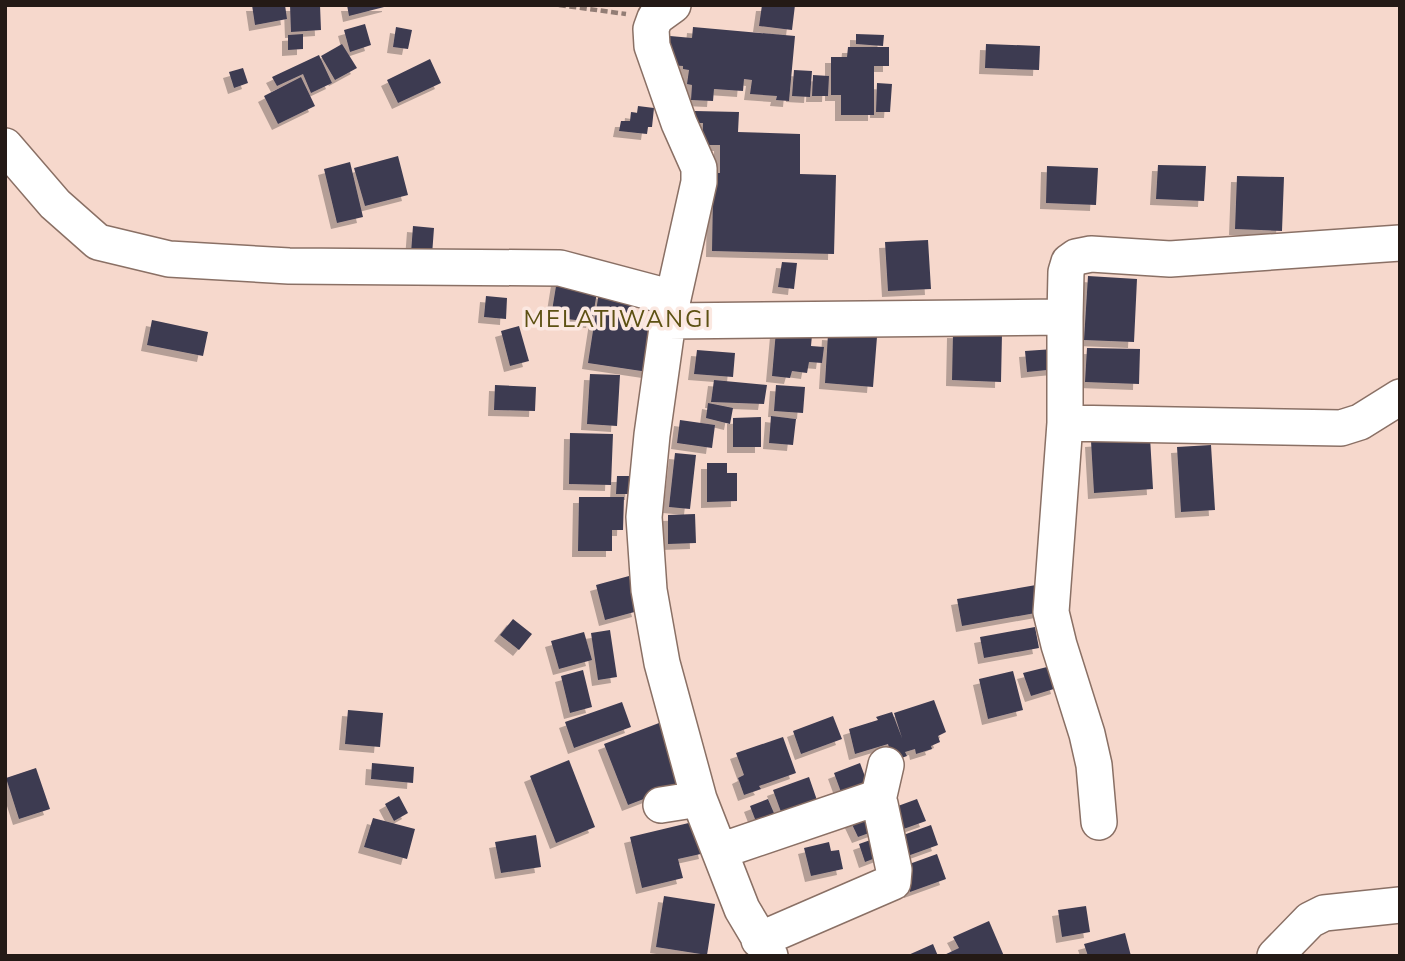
<svg xmlns="http://www.w3.org/2000/svg" width="1405" height="961" font-family="'Nunito Sans',sans-serif">
	<defs>
		<filter id="shadow"><feDropShadow dx="-6" dy="6" stdDeviation="0" flood-color="#0004"/></filter>
	</defs>
	<rect width="100%" height="100%" fill="#f6d8cc"/>
	<path fill="#3d3b51" filter="url(#shadow)" d="M 252,5 L 285,5 L 287,19 L 255,25 Z
		M 290,5 L 320,5 L 321,30 L 291,32 Z
		M 347,5 L 388,5 L 388,6 L 349,16 Z
		M 762,5 L 795,5 L 792,30 L 759,26 Z
		M 365,24 L 371,45 L 350,52 L 344,30 Z
		M 396,27 L 412,30 L 408,49 L 393,47 Z
		M 693,27 L 795,36 L 789,101 L 776,100 L 777,96 L 750,94 L 752,80 L 744,79 L 743,91 L 714,89 L 713,101 L 691,100 L 692,85 L 687,84 L 689,70 L 683,69 L 683,66 L 668,65 L 670,36 L 692,38 Z
		M 303,34 L 303,49 L 288,50 L 288,35 Z
		M 856,34 L 884,35 L 883,46 L 856,44 Z
		M 342,44 L 357,68 L 335,80 L 321,56 Z
		M 986,44 L 1040,46 L 1039,70 L 985,68 Z
		M 848,47 L 889,47 L 889,66 L 874,66 L 874,115 L 841,115 L 841,95 L 831,95 L 831,57 L 847,57 Z
		M 319,55 L 332,83 L 311,93 L 303,74 L 277,86 L 272,77 Z
		M 430,59 L 441,83 L 398,103 L 387,80 Z
		M 243,68 L 248,83 L 234,88 L 229,72 Z
		M 794,70 L 812,71 L 810,97 L 792,96 Z
		M 813,75 L 829,76 L 828,96 L 812,96 Z
		M 301,77 L 315,106 L 278,124 L 264,96 Z
		M 877,83 L 892,84 L 890,112 L 876,112 Z
		M 638,106 L 654,108 L 652,127 L 648,127 L 647,134 L 619,131 L 621,121 L 630,121 L 631,112 L 637,113 Z
		M 695,111 L 739,112 L 738,132 L 800,134 L 800,174 L 836,175 L 834,254 L 712,251 L 713,194 L 710,173 L 720,173 L 720,145 L 702,145 L 703,123 L 694,123 Z
		M 398,156 L 408,195 L 365,206 L 354,168 Z
		M 350,162 L 363,217 L 337,223 L 324,169 Z
		M 1158,165 L 1206,166 L 1204,201 L 1156,199 Z
		M 1047,166 L 1098,168 L 1096,205 L 1046,203 Z
		M 1237,176 L 1284,177 L 1282,231 L 1235,229 Z
		M 413,226 L 434,228 L 432,255 L 411,253 Z
		M 928,240 L 931,289 L 888,291 L 885,242 Z
		M 782,262 L 797,263 L 794,289 L 778,287 Z
		M 1088,276 L 1137,279 L 1134,342 L 1084,340 Z
		M 557,280 L 598,286 L 592,322 L 551,317 Z
		M 599,292 L 635,297 L 631,327 L 654,330 L 648,372 L 588,363 Z
		M 486,296 L 507,298 L 506,319 L 484,317 Z
		M 152,320 L 208,332 L 203,356 L 147,345 Z
		M 519,326 L 529,361 L 510,366 L 501,331 Z
		M 776,331 L 812,335 L 811,346 L 824,347 L 822,363 L 809,362 L 807,373 L 792,371 L 790,378 L 772,376 Z
		M 953,332 L 1002,333 L 1001,382 L 952,380 Z
		M 828,334 L 877,337 L 873,387 L 825,383 Z
		M 1087,348 L 1140,349 L 1139,384 L 1085,382 Z
		M 1054,349 L 1057,369 L 1027,372 L 1025,351 Z
		M 697,350 L 735,353 L 733,377 L 694,374 Z
		M 590,374 L 620,375 L 617,426 L 587,424 Z
		M 714,380 L 767,385 L 764,404 L 711,402 Z
		M 495,385 L 536,387 L 535,411 L 494,410 Z
		M 776,385 L 805,387 L 803,413 L 774,411 Z
		M 708,403 L 733,408 L 730,424 L 706,418 Z
		M 771,416 L 796,419 L 793,445 L 769,443 Z
		M 761,417 L 761,447 L 733,447 L 733,418 Z
		M 680,420 L 715,425 L 712,448 L 677,443 Z
		M 570,433 L 613,434 L 611,485 L 569,484 Z
		M 1150,437 L 1153,489 L 1094,493 L 1091,441 Z
		M 1211,445 L 1215,510 L 1181,512 L 1177,447 Z
		M 675,453 L 696,455 L 690,509 L 669,507 Z
		M 707,463 L 727,463 L 727,473 L 737,473 L 737,501 L 707,502 Z
		M 617,476 L 632,476 L 631,494 L 616,494 Z
		M 579,497 L 624,497 L 623,530 L 612,530 L 612,551 L 578,551 Z
		M 695,514 L 696,543 L 668,544 L 668,515 Z
		M 629,576 L 638,611 L 605,620 L 596,585 Z
		M 1036,585 L 1041,612 L 962,626 L 957,599 Z
		M 513,619 L 532,634 L 519,650 L 500,635 Z
		M 1035,627 L 1039,648 L 984,658 L 980,637 Z
		M 610,630 L 617,677 L 598,680 L 591,633 Z
		M 584,632 L 592,660 L 559,669 L 551,641 Z
		M 1051,666 L 1057,688 L 1031,696 L 1023,673 Z
		M 583,670 L 592,707 L 570,713 L 561,676 Z
		M 1013,671 L 1023,710 L 988,719 L 979,679 Z
		M 934,700 L 946,732 L 938,736 L 940,742 L 931,746 L 932,749 L 916,754 L 915,749 L 905,752 L 907,756 L 893,761 L 888,744 L 855,754 L 849,729 L 878,720 L 876,717 L 892,712 L 902,738 L 894,713 Z
		M 622,702 L 631,727 L 574,748 L 565,722 Z
		M 348,710 L 383,713 L 380,747 L 345,744 Z
		M 833,716 L 842,739 L 801,754 L 793,731 Z
		M 659,723 L 683,784 L 628,805 L 604,744 Z
		M 783,737 L 796,773 L 759,786 L 761,789 L 744,795 L 738,778 L 744,775 L 736,753 Z
		M 569,760 L 595,827 L 556,843 L 530,776 Z
		M 372,763 L 414,767 L 413,783 L 371,779 Z
		M 860,763 L 867,782 L 841,792 L 834,773 Z
		M 36,768 L 50,809 L 19,819 L 6,778 Z
		M 809,777 L 819,806 L 784,820 L 773,790 Z
		M 399,796 L 408,813 L 394,821 L 385,804 Z
		M 768,799 L 779,825 L 760,832 L 750,806 Z
		M 917,799 L 926,821 L 895,832 L 887,810 Z
		M 872,808 L 880,829 L 858,837 L 849,818 Z
		M 373,818 L 415,829 L 407,859 L 364,847 Z
		M 697,821 L 705,853 L 678,859 L 683,878 L 642,888 L 630,837 Z
		M 931,825 L 938,845 L 902,858 L 895,838 Z
		M 536,835 L 541,867 L 501,873 L 495,842 Z
		M 879,837 L 886,854 L 865,862 L 859,844 Z
		M 829,842 L 831,851 L 839,850 L 843,869 L 811,876 L 804,848 Z
		M 937,854 L 946,879 L 910,892 L 901,867 Z
		M 664,896 L 715,904 L 707,955 L 656,947 Z
		M 1086,906 L 1090,932 L 1062,937 L 1058,910 Z
		M 989,921 L 1004,956 L 942,956 L 959,948 L 953,937 Z
		M 1125,933 L 1131,956 L 1088,956 L 1084,944 Z
		M 933,944 L 938,956 L 906,956 Z"/>
	<g fill="none" stroke-linecap="round" stroke-linejoin="round">
		<defs>
			<path id="minor" d="M 673,5 L 655,18 L 651,29 L 652,46 L 679,123 L 699,168 L 699,182 L 668,321 L 652,435 L 644,517 L 649,590 L 662,663 L 699,799 L 742,909 L 770,956
				M 5,146 L 55,204 L 98,242 L 169,259 L 289,266 L 560,268 L 673,298
				M 1065,317 L 1065,423 L 1051,612 L 1059,645 L 1087,734 L 1094,765 L 1099,822
				M 668,321 L 1065,317 L 1066,272 L 1069,262 L 1076,257 L 1091,254 L 1170,259 L 1400,243
				M 1065,423 L 1341,428 L 1360,422 L 1400,397
				M 878,800 L 886,765
				M 661,805 L 699,799
				M 720,851 L 870,800 L 878,800 L 880,804 L 894,870 L 893,882 L 759,940
				M 1275,956 L 1310,920 L 1324,913 L 1400,905"/>
		</defs>
		<use href="#minor" stroke="#8a7065" stroke-width="38"/>
		<path stroke="#927d75" stroke-width="4.5" stroke-dasharray="7 3.5" stroke-linecap="butt" d="M 559,5 L 626,14"/>
		<use href="#minor" stroke="#fff" stroke-width="35"/>
	</g>
	<g text-anchor="middle" stroke-width="7" stroke-linejoin="round" paint-order="stroke">
		<g font-size="24" letter-spacing="2" fill="#5d5113" stroke="#fbe8e1">
			<text x="618" y="327">MELATIWANGI</text>
		</g>
	</g>
	<rect width="1405" height="961" fill="none" stroke="#241a16" stroke-width="14"/>
</svg>
